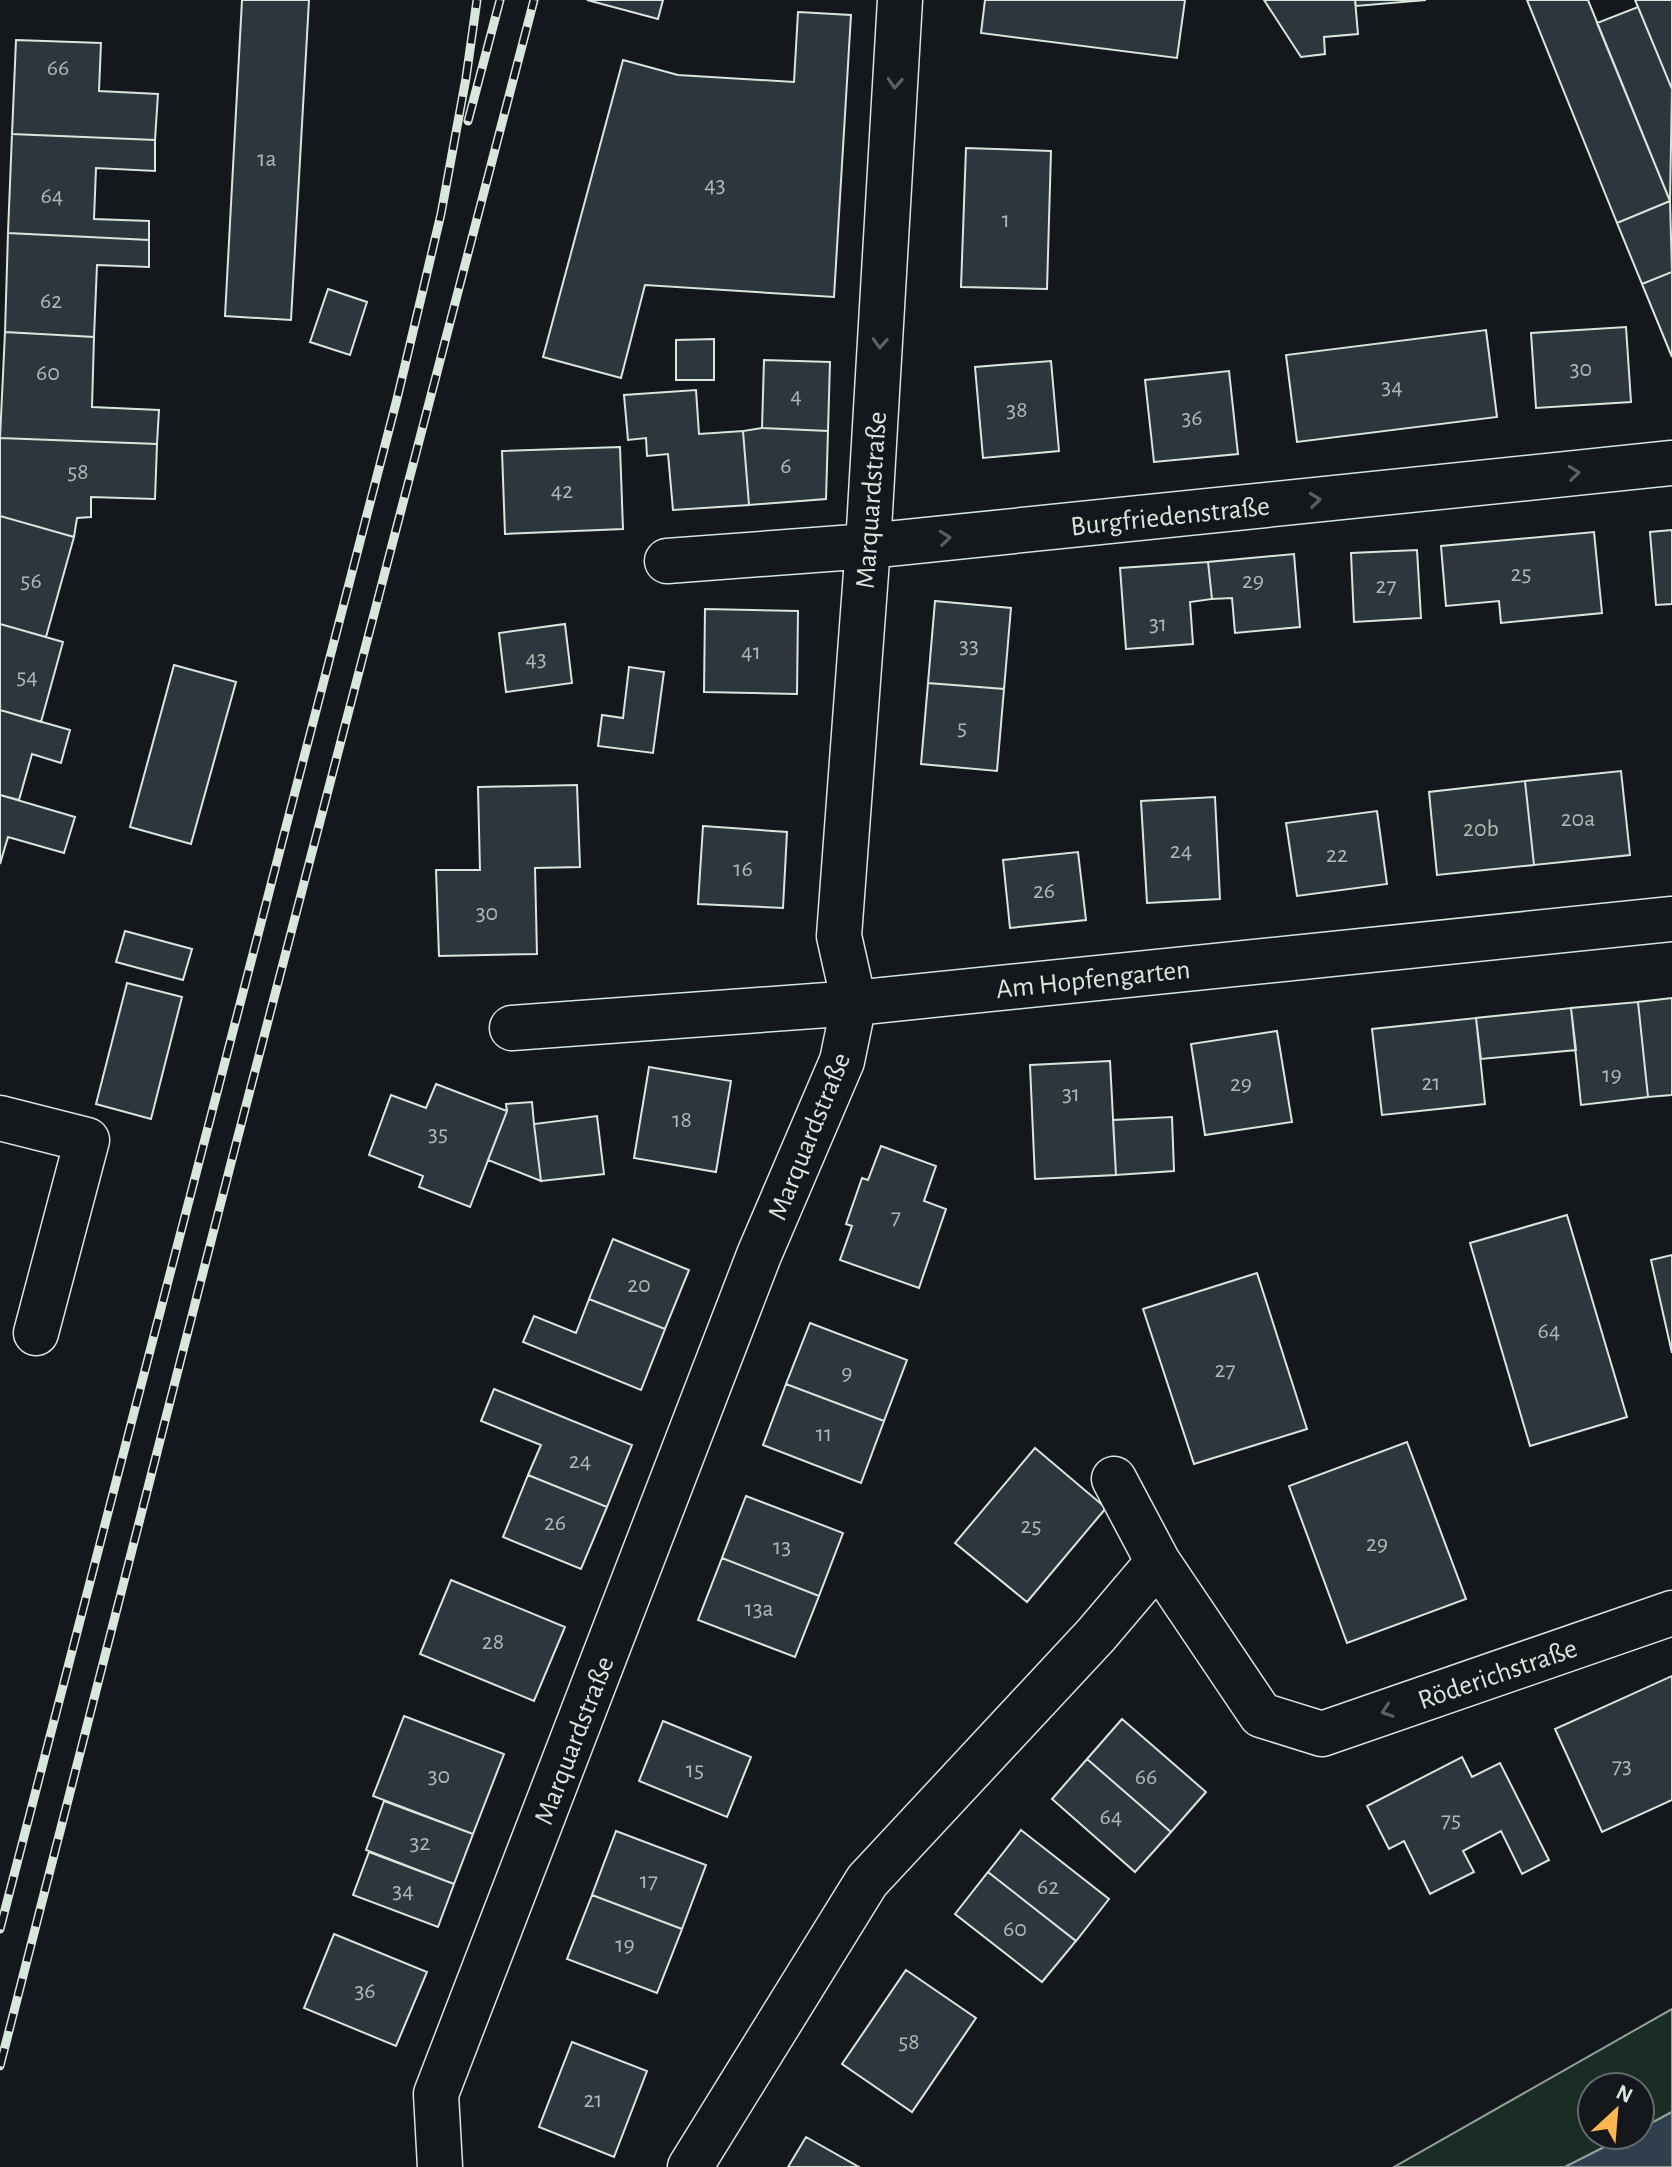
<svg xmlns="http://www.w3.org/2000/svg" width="1672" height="2167" font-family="'Alegreya Sans',sans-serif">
	<rect width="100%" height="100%" fill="#14181c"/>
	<path fill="#1a2d24" stroke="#939e99" stroke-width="2" d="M 1672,2009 L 1672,2112 L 1640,2129 L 1640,2087 L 1592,2087 L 1592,2135 L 1628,2135 L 1565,2167 L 1394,2167 Z"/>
	<path fill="#2f3f4d" stroke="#939e99" stroke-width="2" d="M 1672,2112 L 1672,2167 L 1565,2167 L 1628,2135 L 1640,2135 L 1640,2129 Z"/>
	<path fill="#2c363c" stroke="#d8e6dc" stroke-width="2" d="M 242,0 L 309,0 L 291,320 L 225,316 Z
		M 587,0 L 663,0 L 658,19 Z
		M 985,0 L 1185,0 L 1177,58 L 981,33 Z
		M 1264,0 L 1355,0 L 1358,34 L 1324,37 L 1325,54 L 1301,57 Z
		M 1355,0 L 1426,0 L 1356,6 Z
		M 1527,0 L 1588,0 L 1670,201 L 1617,223 Z
		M 1635,0 L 1672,0 L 1672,89 L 1638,7 Z
		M 1638,7 L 1672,89 L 1670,201 L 1597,23 Z
		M 798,12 L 851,15 L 834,297 L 645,285 L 621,378 L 543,357 L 623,60 L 678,75 L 794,82 Z
		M 16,40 L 101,43 L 99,91 L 158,94 L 155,140 L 12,134 Z
		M 12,134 L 155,140 L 155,171 L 96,168 L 94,219 L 149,221 L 149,240 L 8,233 Z
		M 966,148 L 1051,151 L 1047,289 L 961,287 Z
		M 1670,201 L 1672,272 L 1642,284 L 1617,223 Z
		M 8,233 L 149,240 L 149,267 L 97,265 L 94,337 L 5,332 Z
		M 1672,272 L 1672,357 L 1642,284 Z
		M 328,289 L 367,302 L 350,355 L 310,342 Z
		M 1626,327 L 1631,402 L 1536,408 L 1531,333 Z
		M 1486,330 L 1497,417 L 1297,442 L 1286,355 Z
		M 5,332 L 94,337 L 92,407 L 159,410 L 157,444 L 0,438 Z
		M 714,339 L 714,380 L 676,380 L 676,340 Z
		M 764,360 L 830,362 L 828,431 L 762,428 Z
		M 1051,361 L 1059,451 L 983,458 L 975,367 Z
		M 1229,371 L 1238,454 L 1154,462 L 1145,380 Z
		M 696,390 L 699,434 L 743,431 L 749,505 L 673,510 L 668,454 L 647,456 L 646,438 L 628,440 L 624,395 Z
		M 762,428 L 828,431 L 826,499 L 749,505 L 743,431 Z
		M 0,438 L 157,444 L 155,499 L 91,497 L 91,517 L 77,518 L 74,537 L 0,516 Z
		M 620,447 L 623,529 L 505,534 L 502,451 Z
		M 0,516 L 74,537 L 46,637 L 0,624 Z
		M 1672,530 L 1672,604 L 1656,605 L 1650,532 Z
		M 1594,532 L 1602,613 L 1501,623 L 1499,601 L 1446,606 L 1441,546 Z
		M 1417,550 L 1421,618 L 1354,622 L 1351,553 Z
		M 1294,554 L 1300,627 L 1235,633 L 1232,598 L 1212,599 L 1208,562 Z
		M 1208,562 L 1212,599 L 1190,602 L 1193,644 L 1126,649 L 1120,568 Z
		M 935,601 L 1011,608 L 1004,689 L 928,683 Z
		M 705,609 L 798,611 L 797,694 L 704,692 Z
		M 0,624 L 63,642 L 41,722 L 0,710 Z
		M 565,624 L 572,683 L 506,692 L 499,633 Z
		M 174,665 L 236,682 L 191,844 L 130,827 Z
		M 629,667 L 664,672 L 653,753 L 598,746 L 602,715 L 623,718 Z
		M 928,683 L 1004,689 L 997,771 L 921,764 Z
		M 0,710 L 70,730 L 61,763 L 32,754 L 19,800 L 0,795 Z
		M 1621,771 L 1630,855 L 1534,865 L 1525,781 Z
		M 1525,781 L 1534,865 L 1437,875 L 1429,792 Z
		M 577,785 L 580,867 L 535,868 L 537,954 L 439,956 L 436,870 L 480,870 L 478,787 Z
		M 0,795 L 75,817 L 64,853 L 8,837 L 0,864 Z
		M 1215,797 L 1220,899 L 1147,903 L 1141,801 Z
		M 1377,811 L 1387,884 L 1297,896 L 1286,823 Z
		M 703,826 L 787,832 L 783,908 L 698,904 Z
		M 1078,852 L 1086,920 L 1010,928 L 1003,860 Z
		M 125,931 L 192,949 L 183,980 L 116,962 Z
		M 127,983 L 182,997 L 151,1119 L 96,1104 Z
		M 1672,998 L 1672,1095 L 1648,1097 L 1638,1002 Z
		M 1638,1002 L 1648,1097 L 1581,1105 L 1571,1008 Z
		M 1571,1008 L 1576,1050 L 1481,1059 L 1476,1018 Z
		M 1476,1018 L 1485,1104 L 1382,1115 L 1372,1029 Z
		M 1277,1031 L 1292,1122 L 1205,1135 L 1191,1044 Z
		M 1110,1061 L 1116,1175 L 1035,1179 L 1030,1065 Z
		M 649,1067 L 731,1081 L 716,1172 L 634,1158 Z
		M 436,1084 L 507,1111 L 470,1207 L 419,1187 L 423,1176 L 369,1155 L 391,1095 L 426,1108 Z
		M 532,1102 L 534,1124 L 541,1181 L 488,1160 L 507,1111 L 506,1104 Z
		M 597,1116 L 604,1174 L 541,1181 L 534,1124 Z
		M 1172,1117 L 1174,1171 L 1116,1175 L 1113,1120 Z
		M 881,1146 L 936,1166 L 924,1201 L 946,1209 L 919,1288 L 840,1260 L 852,1226 L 846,1224 L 862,1178 L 868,1180 Z
		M 1567,1215 L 1627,1417 L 1530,1446 L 1470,1243 Z
		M 613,1239 L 689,1270 L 665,1329 L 589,1299 Z
		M 1672,1255 L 1672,1353 L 1651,1260 Z
		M 1257,1273 L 1307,1429 L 1194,1464 L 1143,1309 Z
		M 589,1299 L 665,1329 L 641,1390 L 523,1342 L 534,1316 L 576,1333 Z
		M 810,1323 L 907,1360 L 884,1421 L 786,1384 Z
		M 786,1384 L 884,1421 L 861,1483 L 763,1445 Z
		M 494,1389 L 632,1445 L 607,1507 L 528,1475 L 541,1445 L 481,1421 Z
		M 1407,1442 L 1466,1599 L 1347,1643 L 1289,1486 Z
		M 1035,1448 L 1106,1508 L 1027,1602 L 955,1543 Z
		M 528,1475 L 607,1507 L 581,1569 L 503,1537 Z
		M 746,1496 L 843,1533 L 819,1596 L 722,1558 Z
		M 722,1558 L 819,1596 L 795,1657 L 698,1620 Z
		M 451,1580 L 565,1627 L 534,1701 L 420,1654 Z
		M 1672,1676 L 1672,1800 L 1602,1832 L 1555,1729 Z
		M 404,1716 L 504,1754 L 473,1834 L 373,1796 Z
		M 1122,1719 L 1206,1792 L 1171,1832 L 1087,1759 Z
		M 663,1721 L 751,1757 L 727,1817 L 639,1781 Z
		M 1462,1757 L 1472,1777 L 1500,1763 L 1549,1860 L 1522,1874 L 1501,1831 L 1463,1851 L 1474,1872 L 1430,1894 L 1404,1841 L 1389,1849 L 1367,1806 Z
		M 1087,1759 L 1171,1832 L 1135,1872 L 1052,1799 Z
		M 384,1801 L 473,1834 L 454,1884 L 366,1850 Z
		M 1021,1830 L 1109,1899 L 1076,1941 L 988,1872 Z
		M 616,1831 L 706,1865 L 682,1929 L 592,1895 Z
		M 369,1852 L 454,1884 L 438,1927 L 353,1895 Z
		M 988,1872 L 1076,1941 L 1042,1982 L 955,1914 Z
		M 592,1895 L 682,1929 L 657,1993 L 567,1959 Z
		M 334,1934 L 427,1972 L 396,2046 L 304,2008 Z
		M 906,1970 L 976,2018 L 912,2112 L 842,2064 Z
		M 572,2042 L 647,2071 L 614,2157 L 539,2127 Z
		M 806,2137 L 859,2167 L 788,2167 Z"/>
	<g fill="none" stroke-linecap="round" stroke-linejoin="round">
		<defs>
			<path id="minor" d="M 667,561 L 868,546 L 1672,463
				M 512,1028 L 854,1003 L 1672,919
				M 0,1118 L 87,1140 L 36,1333
				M 1114,1479 L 1158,1562
				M 440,2167 L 436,2094 L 759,1255 L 842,1061 L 854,1003 L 839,936 L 868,546 L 900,0
				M 690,2167 L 867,1881 L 1096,1635 L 1158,1562 L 1261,1715 L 1322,1734 L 1672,1613"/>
		</defs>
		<use href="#minor" stroke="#d8e6dc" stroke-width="47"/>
		<use href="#minor" stroke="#14181c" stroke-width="44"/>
		<defs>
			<path id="rail" d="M 468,121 L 500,0
				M 0,1929 L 397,399 L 441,214 L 466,78 L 477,0
				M 0,2066 L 230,1167 L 534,0"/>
		</defs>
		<use href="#rail" stroke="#d8e6dc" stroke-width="9"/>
		<use href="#rail" stroke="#14181c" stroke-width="6" stroke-dasharray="18" stroke-linecap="butt"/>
	</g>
	<defs><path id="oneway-chevron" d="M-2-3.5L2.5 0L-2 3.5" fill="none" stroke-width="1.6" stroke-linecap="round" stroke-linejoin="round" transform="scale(2)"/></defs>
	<g stroke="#59605f">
		<use href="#oneway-chevron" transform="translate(895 83) rotate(93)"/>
		<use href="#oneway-chevron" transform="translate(880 343) rotate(93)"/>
		<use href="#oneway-chevron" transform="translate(1574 473) rotate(-6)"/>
		<use href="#oneway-chevron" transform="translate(1315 500) rotate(-6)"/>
		<use href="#oneway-chevron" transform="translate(945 538) rotate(-6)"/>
		<use href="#oneway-chevron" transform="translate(1387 1711) rotate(161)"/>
	</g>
	<g text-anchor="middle" stroke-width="6" stroke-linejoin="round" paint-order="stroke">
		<g font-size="24" fill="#adbab4">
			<text x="58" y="75">66</text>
			<text x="267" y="166">1a</text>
			<text x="715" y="192">43</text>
			<text x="52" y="203">64</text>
			<text x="1006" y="227">1</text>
			<text x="51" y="308">62</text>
			<text x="1581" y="376">30</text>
			<text x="48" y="380">60</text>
			<text x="1392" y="394">34</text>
			<text x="796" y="403">4</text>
			<text x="1017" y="417">38</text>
			<text x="1192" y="425">36</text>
			<text x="786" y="473">6</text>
			<text x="78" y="479">58</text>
			<text x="562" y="498">42</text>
			<text x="1521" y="581">25</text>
			<text x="31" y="588">56</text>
			<text x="1253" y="588">29</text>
			<text x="1386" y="593">27</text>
			<text x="1158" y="631">31</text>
			<text x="969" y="653">33</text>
			<text x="751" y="659">41</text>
			<text x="536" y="666">43</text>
			<text x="27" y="684">54</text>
			<text x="962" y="735">5</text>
			<text x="1578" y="826">20a</text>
			<text x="1481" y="836">20b</text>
			<text x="1181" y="858">24</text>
			<text x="1337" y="862">22</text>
			<text x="743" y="876">16</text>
			<text x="1044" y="898">26</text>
			<text x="487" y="920">30</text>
			<text x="1612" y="1082">19</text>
			<text x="1431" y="1090">21</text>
			<text x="1241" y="1091">29</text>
			<text x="1071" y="1101">31</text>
			<text x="682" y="1127">18</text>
			<text x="438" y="1141">35</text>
			<text x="896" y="1224">7</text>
			<text x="639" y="1292">20</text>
			<text x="1549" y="1338">64</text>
			<text x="1225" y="1377">27</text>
			<text x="847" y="1380">9</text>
			<text x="824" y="1441">11</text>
			<text x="580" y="1468">24</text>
			<text x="555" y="1530">26</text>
			<text x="1031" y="1533">25</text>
			<text x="1377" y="1551">29</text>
			<text x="782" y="1554">13</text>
			<text x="759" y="1616">13a</text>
			<text x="493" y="1649">28</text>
			<text x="1622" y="1773">73</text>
			<text x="695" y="1777">15</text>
			<text x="439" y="1783">30</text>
			<text x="1146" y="1784">66</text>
			<text x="1111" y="1824">64</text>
			<text x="1451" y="1827">75</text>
			<text x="420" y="1850">32</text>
			<text x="649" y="1888">17</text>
			<text x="1048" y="1894">62</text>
			<text x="403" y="1898">34</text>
			<text x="1015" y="1936">60</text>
			<text x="625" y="1952">19</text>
			<text x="365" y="1998">36</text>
			<text x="909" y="2049">58</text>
			<text x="593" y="2107">21</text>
		</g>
		<g font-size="28" fill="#d8e6dc" stroke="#14181c">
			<text transform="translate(870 500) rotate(-86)" y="10">Marquardstraße</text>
			<text transform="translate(1170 515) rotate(-6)" y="10">Burgfriedenstraße</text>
			<text transform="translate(1093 978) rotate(-6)" y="10">Am Hopfengarten</text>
			<text transform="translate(808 1136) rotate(-68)" y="10">Marquardstraße</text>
			<text transform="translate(1497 1673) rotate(-19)" y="10">Röderichstraße</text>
			<text transform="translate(573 1740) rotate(-69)" y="10">Marquardstraße</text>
		</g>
	</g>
	<g transform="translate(1616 2111) rotate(26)"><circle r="38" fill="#14181c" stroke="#626a69" stroke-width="2"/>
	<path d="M0-6L14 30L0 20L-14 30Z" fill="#ffb74d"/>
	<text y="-12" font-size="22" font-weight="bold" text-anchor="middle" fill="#d8e6dc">N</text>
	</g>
</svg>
